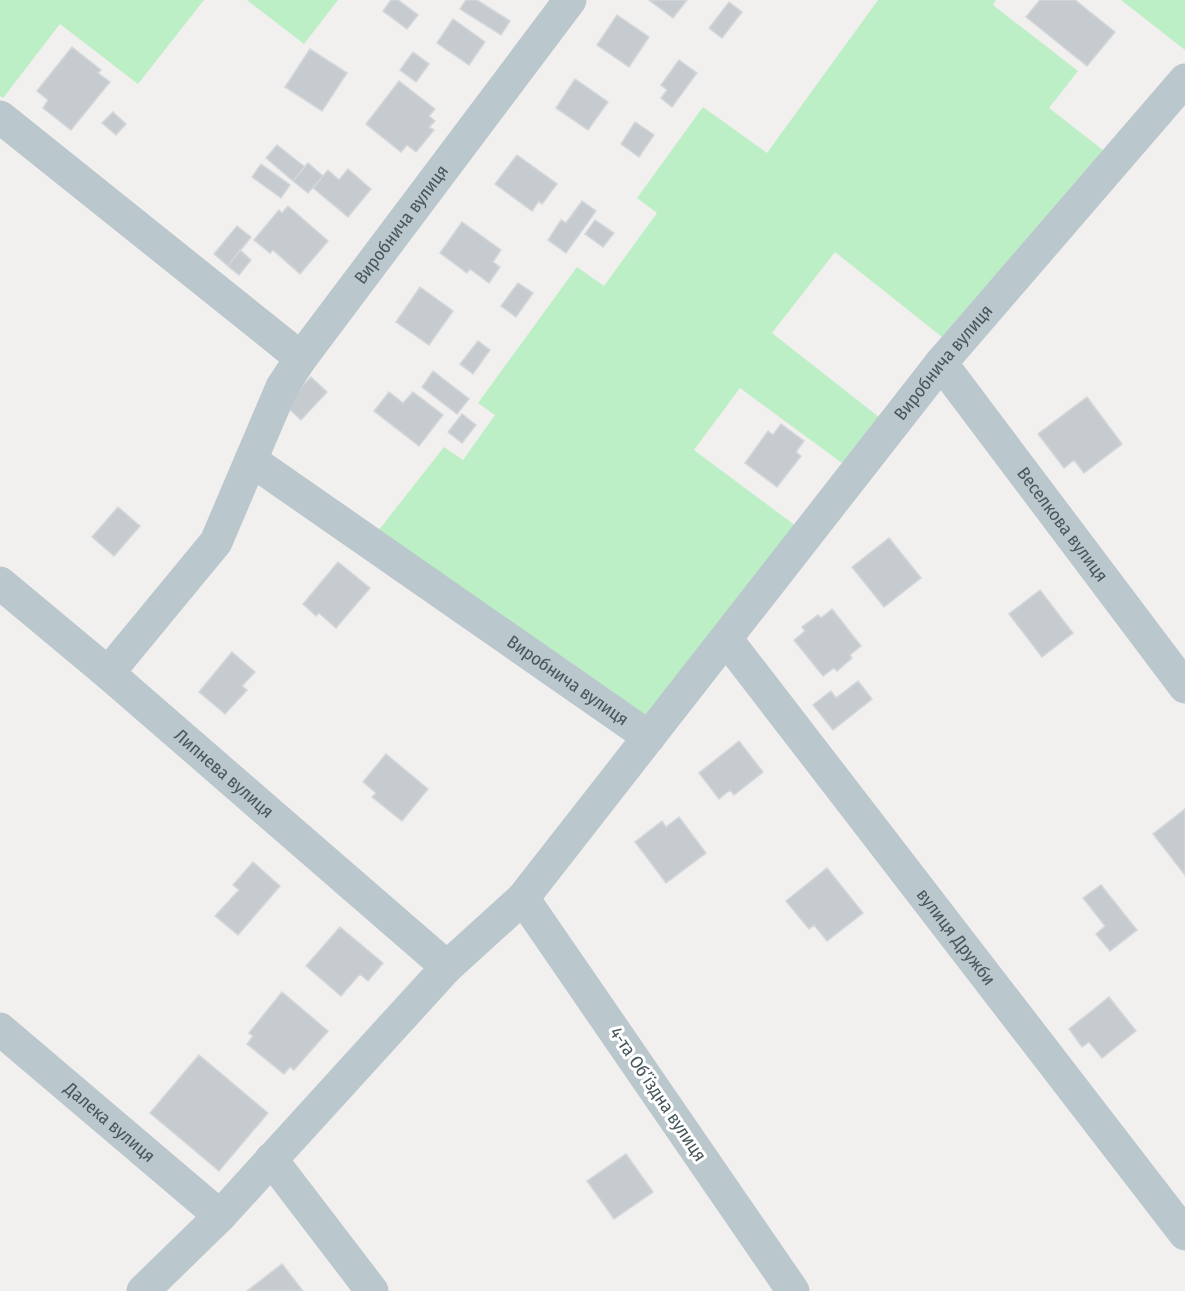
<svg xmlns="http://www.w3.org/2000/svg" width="1185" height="1291" font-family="'Fira Sans Condensed',sans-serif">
	<rect width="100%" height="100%" fill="#f2efef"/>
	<path fill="#bdefc6" d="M 0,0 L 204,0 L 138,84 L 60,24 L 3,98 L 0,96 Z
		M 247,0 L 338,0 L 304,44 Z
		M 878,0 L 996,0 L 993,5 L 1078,71 L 1049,108 L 1103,150 L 942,337 L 835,252 L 772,333 L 879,417 L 842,463 L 740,388 L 694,450 L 796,526 L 647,721 L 378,531 L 444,447 L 463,460 L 495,415 L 478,403 L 577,267 L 604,286 L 657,213 L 637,198 L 703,107 L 767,153 Z
		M 1121,0 L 1185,0 L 1185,50 Z"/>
	<path fill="#c6cbcf" stroke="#d3d7da" stroke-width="1.5" d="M 391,0 L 398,0 L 418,15 L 407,29 L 383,11 Z
		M 466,0 L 477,0 L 510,21 L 501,35 L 460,9 Z
		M 649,0 L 687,0 L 673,18 Z
		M 1040,0 L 1075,0 L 1115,32 L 1087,66 L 1026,17 Z
		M 729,2 L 742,12 L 722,38 L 709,28 Z
		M 617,15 L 649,37 L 629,67 L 597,45 Z
		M 453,19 L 485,42 L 469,65 L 437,43 Z
		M 72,47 L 101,70 L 98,73 L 110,82 L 71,130 L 43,108 L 48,100 L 37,91 Z
		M 310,49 L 347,73 L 322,111 L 285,87 Z
		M 413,52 L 429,64 L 416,82 L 400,70 Z
		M 679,60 L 697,73 L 672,107 L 661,98 L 667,90 L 661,85 Z
		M 575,79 L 608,102 L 588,130 L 556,108 Z
		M 399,81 L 435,109 L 429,116 L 435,121 L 429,127 L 434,130 L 416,152 L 407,145 L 401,152 L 366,124 Z
		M 113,112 L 126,124 L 116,135 L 102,123 Z
		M 635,122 L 654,135 L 639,157 L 621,144 Z
		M 277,145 L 305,167 L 293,181 L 266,158 Z
		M 517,155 L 557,184 L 542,204 L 539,201 L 532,211 L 495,184 Z
		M 308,163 L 323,176 L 308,193 L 293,181 Z
		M 261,164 L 290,185 L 281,198 L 252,177 Z
		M 348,169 L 371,189 L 348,217 L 313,188 L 328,170 L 339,180 Z
		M 582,201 L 596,211 L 566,253 L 548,240 L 561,220 L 566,223 Z
		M 288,206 L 328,241 L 300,274 L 273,250 L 270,253 L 254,240 L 279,210 L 282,213 Z
		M 595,220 L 614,233 L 603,247 L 585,234 Z
		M 462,222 L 501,250 L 493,262 L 500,267 L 489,283 L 470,269 L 467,273 L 440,253 Z
		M 237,226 L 251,237 L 228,266 L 214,254 Z
		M 240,250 L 251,260 L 239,275 L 228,266 Z
		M 518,283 L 533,293 L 516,317 L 501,306 Z
		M 420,287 L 453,311 L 429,345 L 396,322 Z
		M 478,341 L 490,350 L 473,374 L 460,364 Z
		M 433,371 L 469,399 L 457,414 L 422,387 Z
		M 311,377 L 327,392 L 301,420 L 285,405 Z
		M 389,392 L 403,403 L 413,392 L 443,415 L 419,446 L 374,411 Z
		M 1087,397 L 1122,444 L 1084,473 L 1074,460 L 1064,468 L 1038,434 Z
		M 462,414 L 476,425 L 462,443 L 448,432 Z
		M 781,424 L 804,441 L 796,452 L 801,456 L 777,487 L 745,463 L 768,431 L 773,435 Z
		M 118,507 L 140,526 L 114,556 L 92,537 Z
		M 889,538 L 921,578 L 884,607 L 852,567 Z
		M 338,562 L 370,588 L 336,628 L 319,613 L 316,616 L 303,604 Z
		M 1040,590 L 1073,633 L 1042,657 L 1009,614 Z
		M 832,609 L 861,646 L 850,655 L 852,658 L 837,671 L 834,668 L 823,676 L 794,640 L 805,631 L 802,627 L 818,615 L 821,618 Z
		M 232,652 L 255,672 L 242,686 L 247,690 L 225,714 L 199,692 Z
		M 858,681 L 872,699 L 833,730 L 813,705 L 831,691 L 836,698 Z
		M 739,741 L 763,772 L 734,795 L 730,790 L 719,799 L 699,773 Z
		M 386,754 L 428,789 L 402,821 L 372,797 L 376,793 L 363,782 Z
		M 1185,809 L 1185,875 L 1153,834 Z
		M 679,817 L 706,853 L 666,883 L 635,842 L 662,821 L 666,827 Z
		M 253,862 L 280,886 L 238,935 L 215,916 L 239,890 L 233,885 Z
		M 827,868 L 863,913 L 827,941 L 814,925 L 809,929 L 786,901 Z
		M 1101,885 L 1137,930 L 1110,951 L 1096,934 L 1105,926 L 1083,898 Z
		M 340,927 L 383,963 L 368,981 L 360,974 L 341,996 L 306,966 Z
		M 282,992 L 328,1031 L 294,1070 L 290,1067 L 284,1074 L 247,1044 L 253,1036 L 249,1033 Z
		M 1109,997 L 1136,1031 L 1102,1058 L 1089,1042 L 1082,1047 L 1069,1029 Z
		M 199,1055 L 268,1113 L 219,1171 L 150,1113 Z
		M 626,1154 L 653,1192 L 614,1219 L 587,1181 Z
		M 282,1264 L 303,1291 L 247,1291 Z"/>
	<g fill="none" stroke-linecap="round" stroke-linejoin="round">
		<g stroke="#bac7cc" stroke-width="33">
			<path d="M 0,117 L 301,358"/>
			<path id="s1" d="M 941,363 L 1185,687"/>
			<path id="s2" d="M 251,460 L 649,737"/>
			<path id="s3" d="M 0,583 L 108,673 L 447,967"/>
			<path id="s4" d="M 727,640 L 1185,1234"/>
			<path id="s5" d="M 108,673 L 216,542 L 282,387 L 301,358 L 570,0"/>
			<path d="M 523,898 L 793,1291"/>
			<path id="s6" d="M 0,1029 L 220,1216"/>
			<path d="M 271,1159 L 372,1291"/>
			<path id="s7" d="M 143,1291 L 220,1216 L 447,967 L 523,898 L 941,363 L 1185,80"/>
		</g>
	</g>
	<g text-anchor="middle" stroke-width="6" stroke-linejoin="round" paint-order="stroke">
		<g font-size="18" fill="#47575c" stroke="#fff">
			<text dy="6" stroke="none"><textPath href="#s5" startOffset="540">Виробнича вулиця</textPath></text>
			<text dy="6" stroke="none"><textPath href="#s7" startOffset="1228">Виробнича вулиця</textPath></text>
			<text dy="6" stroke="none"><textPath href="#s1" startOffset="202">Веселкова вулиця</textPath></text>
			<text dy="6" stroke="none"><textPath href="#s2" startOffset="386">Виробнича вулиця</textPath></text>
			<text dy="6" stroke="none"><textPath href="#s3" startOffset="294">Липнева вулиця</textPath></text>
			<text dy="6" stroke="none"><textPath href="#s4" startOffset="375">вулиця Дружби</textPath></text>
			<text transform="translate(658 1094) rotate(56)" y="6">4-та Обʼїздна вулиця</text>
			<text dy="6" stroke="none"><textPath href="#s6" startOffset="144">Далека вулиця</textPath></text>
		</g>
	</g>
</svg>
